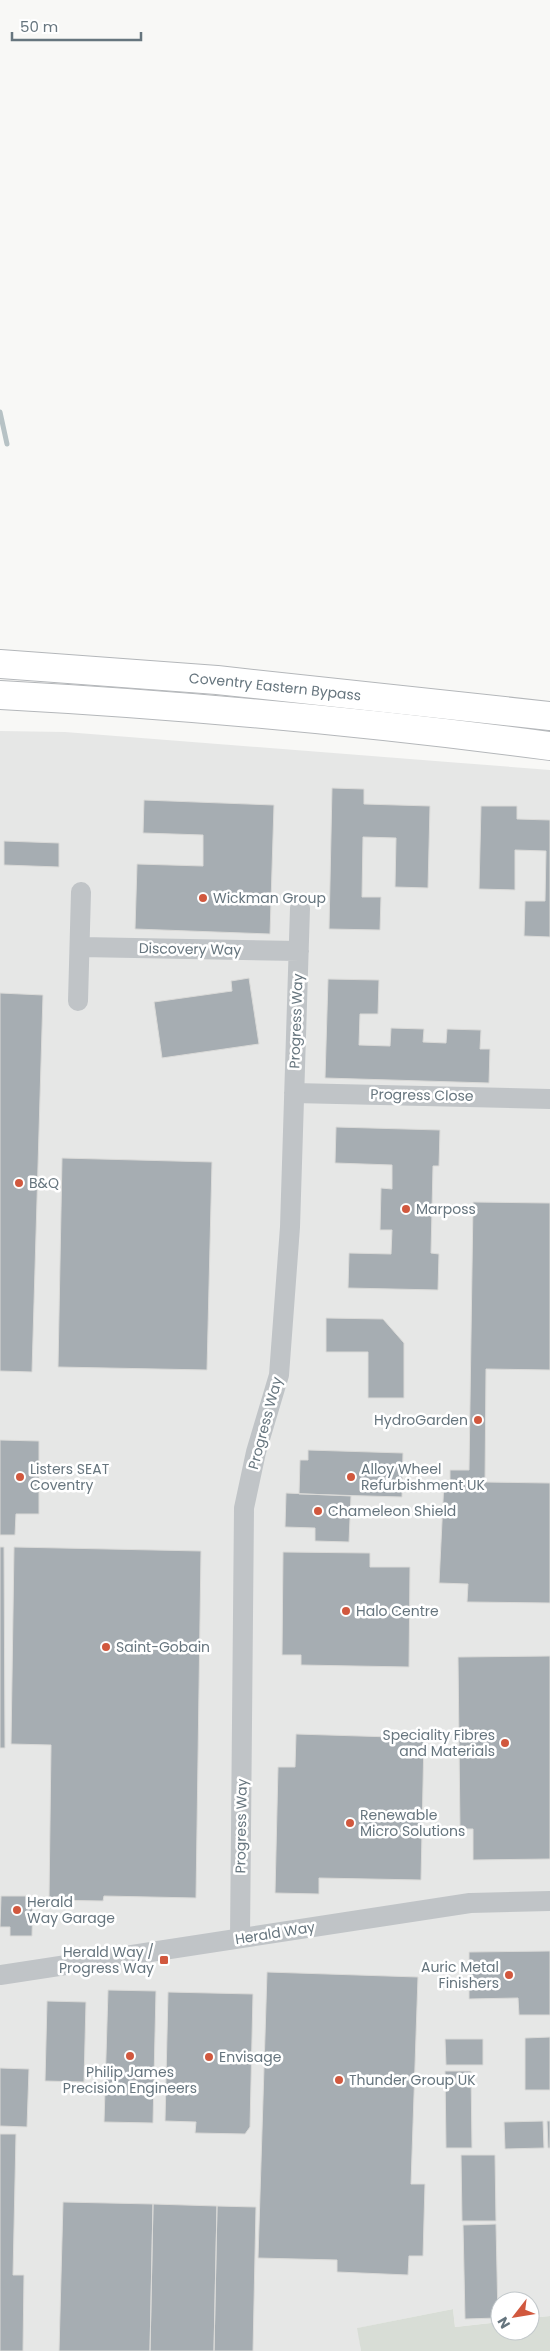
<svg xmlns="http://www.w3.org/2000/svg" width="550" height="2351" font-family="Poppins,sans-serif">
	<rect width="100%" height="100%" fill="#f8f8f6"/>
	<path fill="#e6e7e6" d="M 0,731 L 65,732 L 550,770 L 550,2316 L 530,2318 L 530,2301 L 500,2301 L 500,2322 L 455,2327 L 453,2309 L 358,2328 L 361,2351 L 0,2351 Z"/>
	<path fill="#d8ddd6" d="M 453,2309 L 455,2327 L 500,2322 L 500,2331 L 530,2331 L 530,2318 L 550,2316 L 550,2351 L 361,2351 L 357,2328 Z"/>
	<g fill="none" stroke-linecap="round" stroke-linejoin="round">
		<path stroke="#b7c2c5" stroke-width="5" d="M 0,412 L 7,444"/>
	</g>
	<path fill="#a6adb2" stroke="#dadad8" d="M 332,788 L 364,789 L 364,804 L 430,806 L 428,888 L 395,887 L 396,838 L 363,837 L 362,897 L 381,897 L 380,930 L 329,929 Z
		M 144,800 L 274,805 L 270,934 L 135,929 L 137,864 L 203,866 L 203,835 L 143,833 Z
		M 481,806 L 517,806 L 517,819 L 550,820 L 550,937 L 524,936 L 525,901 L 545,901 L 546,851 L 515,850 L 515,890 L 479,889 Z
		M 4,841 L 59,843 L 59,867 L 4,865 Z
		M 249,978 L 259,1044 L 162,1058 L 154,1002 L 232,991 L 231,981 Z
		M 328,979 L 379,980 L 378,1014 L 360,1014 L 359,1045 L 390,1046 L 391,1028 L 424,1029 L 423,1042 L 446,1043 L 447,1029 L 481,1030 L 480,1049 L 490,1049 L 489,1083 L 325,1078 Z
		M 0,993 L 43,995 L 32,1372 L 0,1371 Z
		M 336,1127 L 440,1130 L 439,1166 L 433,1166 L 431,1253 L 439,1254 L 438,1290 L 348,1288 L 349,1253 L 391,1254 L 392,1230 L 380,1230 L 381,1188 L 392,1189 L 392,1165 L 335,1163 Z
		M 62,1158 L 212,1162 L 207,1370 L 58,1367 Z
		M 473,1202 L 550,1203 L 550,1370 L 486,1369 L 485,1482 L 550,1483 L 550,1603 L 467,1602 L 468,1584 L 439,1583 L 444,1481 L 450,1481 L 450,1470 L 469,1470 Z
		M 326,1318 L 383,1319 L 404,1343 L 404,1398 L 368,1398 L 368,1352 L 326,1352 Z
		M 0,1440 L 39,1441 L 39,1514 L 16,1514 L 15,1535 L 0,1535 Z
		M 308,1450 L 403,1453 L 402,1497 L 299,1494 L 300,1460 L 308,1460 Z
		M 286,1493 L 351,1496 L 349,1542 L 315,1541 L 315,1528 L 285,1527 Z
		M 0,1547 L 4,1547 L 5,1748 L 0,1748 Z
		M 14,1547 L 201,1551 L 196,1898 L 104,1896 L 103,1901 L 49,1900 L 51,1745 L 11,1744 Z
		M 283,1552 L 370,1553 L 370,1567 L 410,1567 L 409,1667 L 301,1665 L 301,1655 L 282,1655 Z
		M 550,1656 L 550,1859 L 473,1860 L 473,1829 L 460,1829 L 458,1657 Z
		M 296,1734 L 424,1738 L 421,1880 L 319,1878 L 319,1894 L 275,1893 L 278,1767 L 295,1767 Z
		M 1,1896 L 33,1896 L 32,1936 L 10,1936 L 10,1927 L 0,1927 Z
		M 550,1951 L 550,2015 L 519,2015 L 518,1998 L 469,1999 L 469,1952 Z
		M 267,1972 L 418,1977 L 411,2184 L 425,2184 L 423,2256 L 409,2256 L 408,2275 L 337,2272 L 337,2260 L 258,2258 Z
		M 108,1990 L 156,1991 L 153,2123 L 104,2122 Z
		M 168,1992 L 253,1994 L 250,2127 L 245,2134 L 195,2133 L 196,2122 L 165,2121 Z
		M 47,2001 L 86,2002 L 84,2082 L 45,2081 Z
		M 550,2037 L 550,2090 L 525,2090 L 525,2038 Z
		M 445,2039 L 483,2039 L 483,2065 L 446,2065 Z
		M 0,2068 L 29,2069 L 27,2127 L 0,2126 Z
		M 445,2071 L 471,2071 L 472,2148 L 446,2148 Z
		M 543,2121 L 544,2148 L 505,2149 L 504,2122 Z
		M 547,2121 L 550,2121 L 550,2148 L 548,2148 Z
		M 0,2134 L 16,2134 L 13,2275 L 24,2275 L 23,2351 L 0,2351 Z
		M 461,2155 L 495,2155 L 496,2221 L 462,2221 Z
		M 63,2202 L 153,2204 L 150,2351 L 59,2351 Z
		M 153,2204 L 217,2206 L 214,2351 L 150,2351 Z
		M 217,2206 L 256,2207 L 253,2351 L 214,2351 Z
		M 496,2224 L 498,2318 L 465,2319 L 463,2225 Z"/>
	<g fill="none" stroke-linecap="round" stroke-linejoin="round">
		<defs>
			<g id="trunk">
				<path id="s1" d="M 0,664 L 217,680 L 550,716"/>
				<path d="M 0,695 C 184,705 367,722 550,746"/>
			</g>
		</defs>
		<use href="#trunk" stroke="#b4b7ba" stroke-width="30"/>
		<path stroke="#c0c4c7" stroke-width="20" d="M 81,947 L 299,951
			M 78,1001 L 81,892
			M 294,1093 L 550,1099
			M 240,1938 L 244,1508 L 256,1452 L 279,1375 L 290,1227 L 300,908
			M 0,1975 L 470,1903 L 550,1901"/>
		<use href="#trunk" stroke="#fff" stroke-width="28"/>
	</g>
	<g fill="#d1583e" stroke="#fff" stroke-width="2">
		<circle cx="203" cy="898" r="5"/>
		<circle cx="19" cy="1183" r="5"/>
		<circle cx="406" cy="1209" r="5"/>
		<circle cx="478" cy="1420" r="5"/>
		<circle cx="20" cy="1477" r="5"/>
		<circle cx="351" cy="1477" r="5"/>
		<circle cx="318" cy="1511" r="5"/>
		<circle cx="346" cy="1611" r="5"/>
		<circle cx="106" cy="1647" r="5"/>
		<circle cx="505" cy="1743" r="5"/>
		<circle cx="350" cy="1823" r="5"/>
		<circle cx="17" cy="1910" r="5"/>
		<rect x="159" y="1955" width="10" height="10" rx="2.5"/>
		<circle cx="509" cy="1975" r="5"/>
		<circle cx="130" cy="2056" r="5"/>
		<circle cx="209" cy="2057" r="5"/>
		<circle cx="339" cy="2080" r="5"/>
	</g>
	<g text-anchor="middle" stroke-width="5" stroke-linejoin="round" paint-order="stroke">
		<g font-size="14" fill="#66757e" stroke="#fff">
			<text dy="5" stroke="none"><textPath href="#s1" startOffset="276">Coventry Eastern Bypass</textPath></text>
			<text transform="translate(190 949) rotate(1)" y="5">Discovery Way</text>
			<text transform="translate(296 1021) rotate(-88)" y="5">Progress Way</text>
			<text transform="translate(422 1095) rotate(1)" y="5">Progress Close</text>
			<text transform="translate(265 1423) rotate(-75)" y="5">Progress Way</text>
			<text transform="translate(241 1826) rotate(-89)" y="5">Progress Way</text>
			<text transform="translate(275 1933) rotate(-9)" y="5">Herald Way</text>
		</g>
		<g font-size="14" fill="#66757e" stroke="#fff" text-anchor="start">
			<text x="213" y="903">Wickman Group</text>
			<text x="29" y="1188">B&amp;Q</text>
			<text x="416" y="1214">Marposs</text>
			<text x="468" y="1425" text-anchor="end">HydroGarden</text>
			<text x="30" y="1474">Listers SEAT<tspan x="30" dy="16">Coventry</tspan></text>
			<text x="361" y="1474">Alloy Wheel<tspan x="361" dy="16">Refurbishment UK</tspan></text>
			<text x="328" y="1516">Chameleon Shield</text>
			<text x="356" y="1616">Halo Centre</text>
			<text x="116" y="1652">Saint-Gobain</text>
			<text x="495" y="1740" text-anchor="end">Speciality Fibres<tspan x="495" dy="16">and Materials</tspan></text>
			<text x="360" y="1820">Renewable<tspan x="360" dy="16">Micro Solutions</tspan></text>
			<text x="27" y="1907">Herald<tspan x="27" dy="16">Way Garage</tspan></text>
			<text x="154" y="1957" text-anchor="end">Herald Way /<tspan x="154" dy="16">Progress Way</tspan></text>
			<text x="499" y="1972" text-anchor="end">Auric Metal<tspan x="499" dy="16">Finishers</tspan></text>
			<text x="219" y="2062">Envisage</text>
			<text x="130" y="2077" text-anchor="middle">Philip James<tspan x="130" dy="16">Precision Engineers</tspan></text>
			<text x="349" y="2085">Thunder Group UK</text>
		</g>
	</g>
	<g transform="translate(515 2316) rotate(239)"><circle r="24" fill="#ffffff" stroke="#c2c8cb"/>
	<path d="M0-4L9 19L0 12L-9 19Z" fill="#d1583e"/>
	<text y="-8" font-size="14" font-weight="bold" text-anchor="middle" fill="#66757e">N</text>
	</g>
	<path d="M12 32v8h129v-8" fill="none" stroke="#66757e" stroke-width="2.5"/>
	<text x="20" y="32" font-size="15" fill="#66757e" stroke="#ffffff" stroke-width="4" paint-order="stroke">50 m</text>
</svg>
